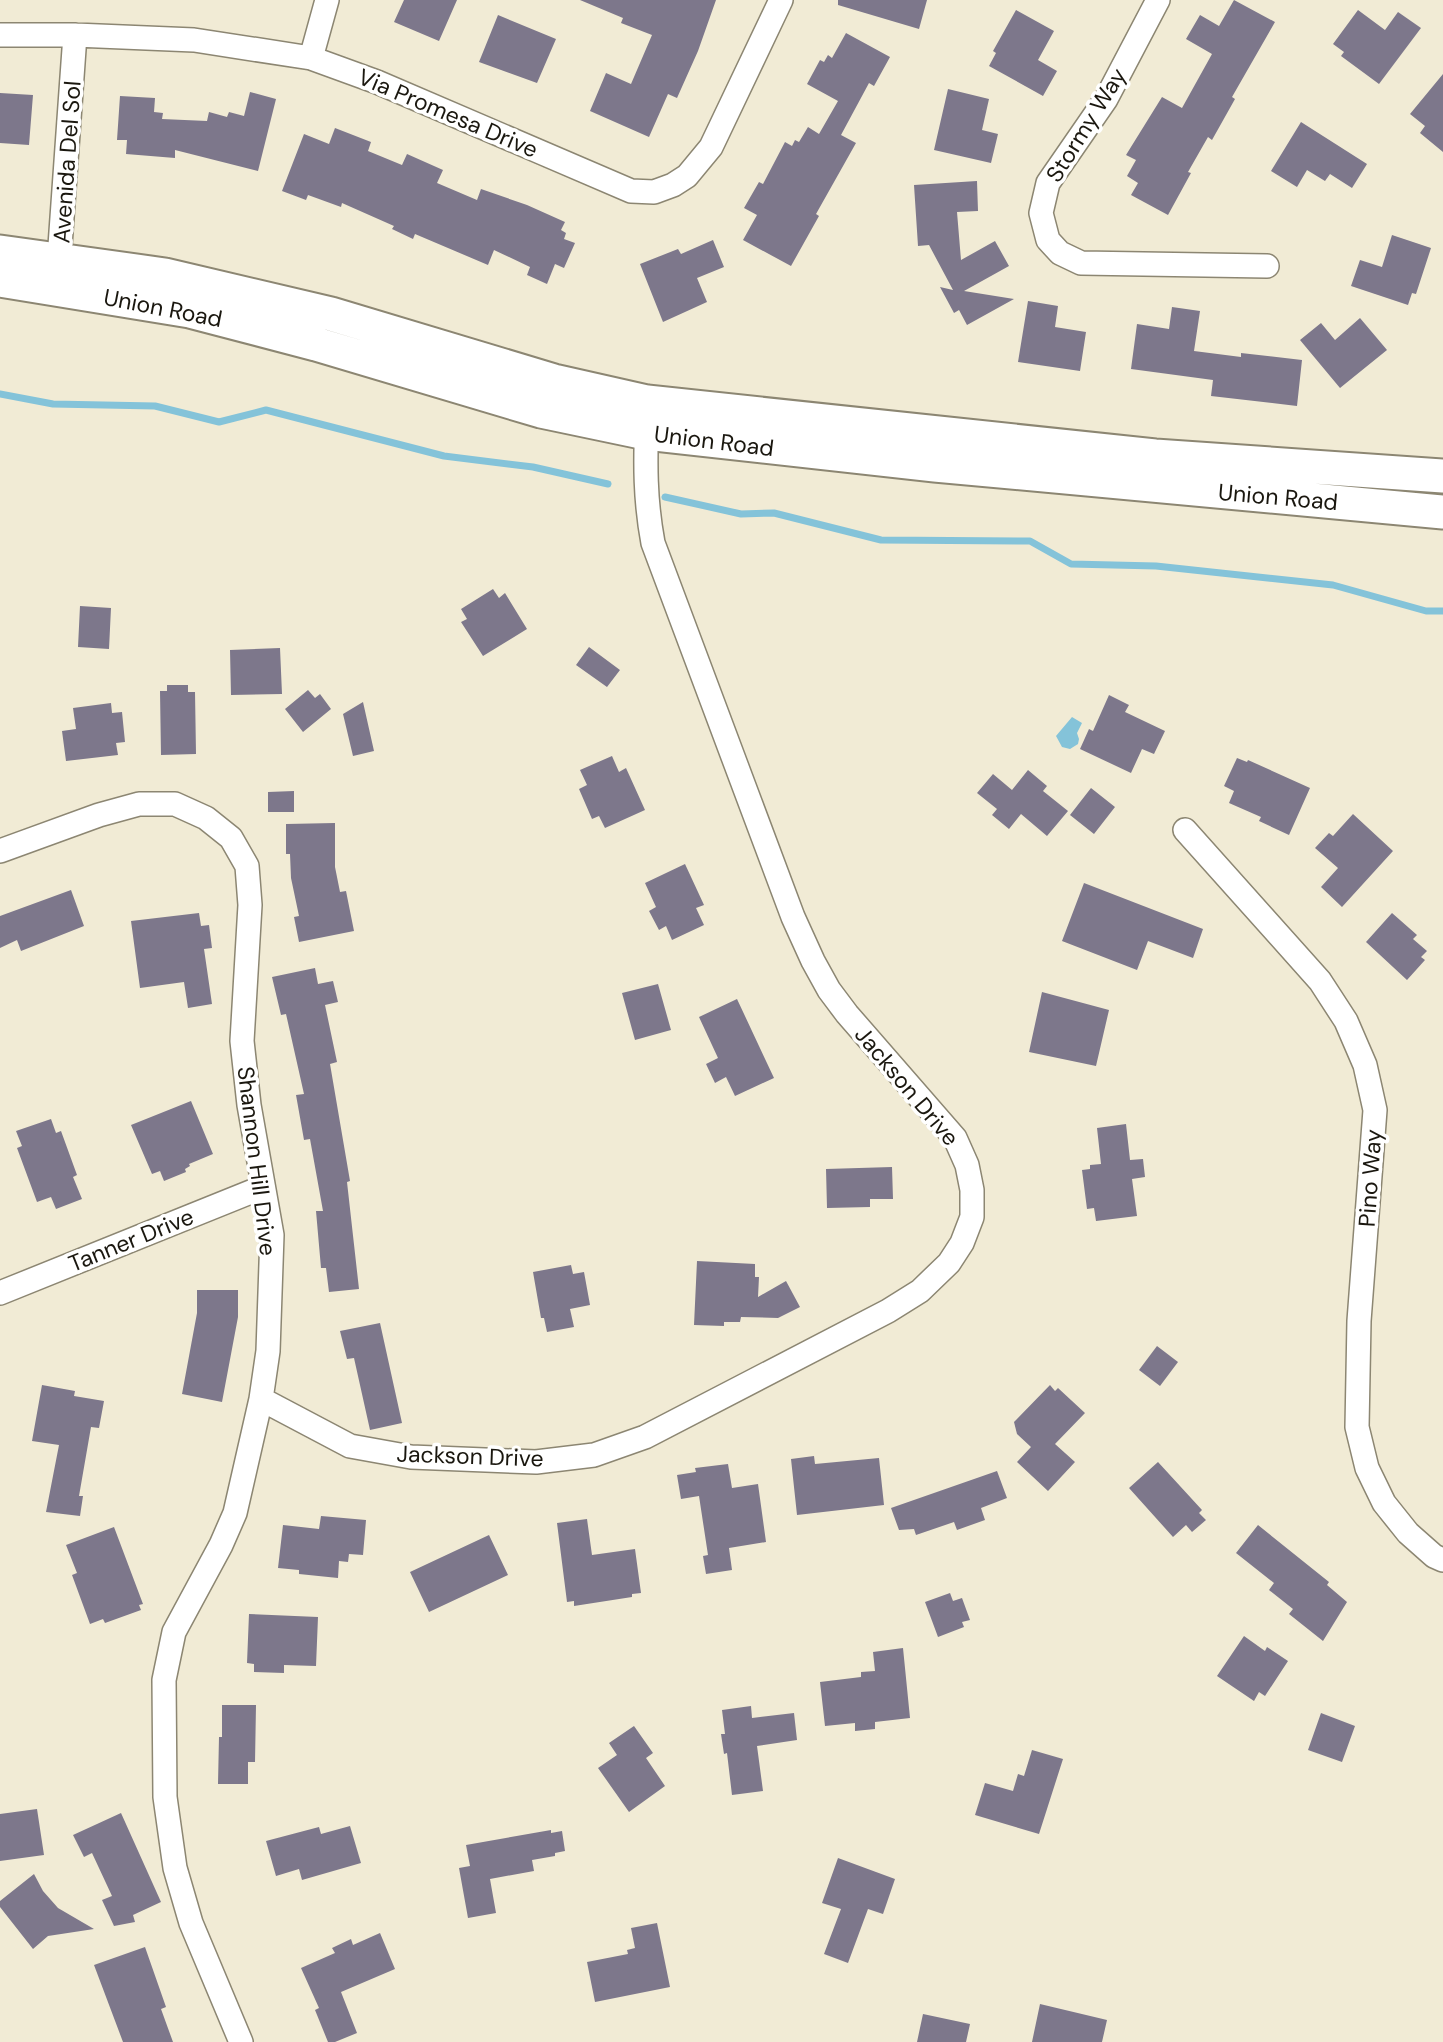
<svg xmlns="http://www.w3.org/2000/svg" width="1443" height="2042" font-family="'DM Sans',sans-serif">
	<rect width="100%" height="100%" fill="#f1ebd5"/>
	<path fill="#84c3d9" d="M 1072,717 L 1082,723 L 1077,733 L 1079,739 L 1078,744 L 1070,749 L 1062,747 L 1056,736 Z"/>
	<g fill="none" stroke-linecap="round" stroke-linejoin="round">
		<path stroke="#84c3d9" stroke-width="7" d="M 0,394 L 53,404 L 155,406 L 219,422 L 266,410 L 444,456 L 533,467 L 608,484
			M 665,497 L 741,514 L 774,513 L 881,540 L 1030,541 L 1071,564 L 1156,566 L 1333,585 L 1426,611 L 1443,611"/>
	</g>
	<path fill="#7d778b" d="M 404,0 L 457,0 L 439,41 L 394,22 Z
		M 580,0 L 716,0 L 698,51 L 677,98 L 668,94 L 649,137 L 590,111 L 606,73 L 631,84 L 652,35 L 621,23 L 623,18 Z
		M 838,0 L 927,0 L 919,29 L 838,5 Z
		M 1234,0 L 1275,22 L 1232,97 L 1235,99 L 1212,140 L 1208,137 L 1188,172 L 1191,173 L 1168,215 L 1131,195 L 1138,183 L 1127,176 L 1136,160 L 1126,155 L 1162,97 L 1182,108 L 1212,54 L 1186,39 L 1200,15 L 1219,26 Z
		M 1016,10 L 1054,31 L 1038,60 L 1057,71 L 1043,96 L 989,66 L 996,53 L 993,51 Z
		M 1358,10 L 1385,30 L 1398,12 L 1421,28 L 1379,84 L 1341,56 L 1344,52 L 1333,44 Z
		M 498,15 L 556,39 L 537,83 L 479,62 Z
		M 846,33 L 890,57 L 874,86 L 869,83 L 841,135 L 856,143 L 816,214 L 819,216 L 791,266 L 743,240 L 757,215 L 744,208 L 759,182 L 763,184 L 785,142 L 792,146 L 795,140 L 799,142 L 808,127 L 819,134 L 838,101 L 807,84 L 820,60 L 824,62 L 828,55 L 832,58 Z
		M 1443,74 L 1443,152 L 1420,133 L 1425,126 L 1410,114 Z
		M 948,89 L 989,99 L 982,130 L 998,134 L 991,163 L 934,150 Z
		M 250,92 L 276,99 L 258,171 L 175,150 L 175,158 L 126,154 L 127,140 L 117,140 L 120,96 L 155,98 L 154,112 L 163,113 L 162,119 L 207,121 L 209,112 L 227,117 L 229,112 L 244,116 Z
		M 0,93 L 33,95 L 29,145 L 0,143 Z
		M 1301,122 L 1367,164 L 1352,188 L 1330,174 L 1325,181 L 1307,170 L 1297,187 L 1271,171 Z
		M 335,128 L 371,142 L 368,151 L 402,165 L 407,154 L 443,170 L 437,183 L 477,200 L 481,189 L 527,205 L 565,222 L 561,230 L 566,233 L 564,239 L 575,243 L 564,268 L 555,264 L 547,284 L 527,275 L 530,267 L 494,250 L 488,265 L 415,234 L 413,239 L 392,229 L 394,226 L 342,203 L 341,207 L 308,195 L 306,200 L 282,191 L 304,134 L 329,144 Z
		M 977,181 L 978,211 L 957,212 L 961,260 L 995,241 L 1009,266 L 964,291 L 1014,299 L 967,325 L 959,310 L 954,313 L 940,287 L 953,290 L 929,245 L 918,246 L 914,185 Z
		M 1392,235 L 1431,248 L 1416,294 L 1412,293 L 1408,305 L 1351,286 L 1360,260 L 1382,267 Z
		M 713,240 L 724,267 L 697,278 L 707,302 L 663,322 L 640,264 L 678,249 L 681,254 Z
		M 1028,301 L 1058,306 L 1055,327 L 1086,332 L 1080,371 L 1018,362 Z
		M 1172,307 L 1200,311 L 1194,351 L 1241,357 L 1241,353 L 1302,360 L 1297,406 L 1211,396 L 1213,380 L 1131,369 L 1137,324 L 1169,329 Z
		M 1360,318 L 1387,350 L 1340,388 L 1300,340 L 1321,323 L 1335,340 Z
		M 493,589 L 499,598 L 505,593 L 527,629 L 483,656 L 461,622 L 467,619 L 461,609 Z
		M 80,606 L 111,608 L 109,649 L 78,647 Z
		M 589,647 L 620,670 L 607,687 L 576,665 Z
		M 280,648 L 282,694 L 231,695 L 230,650 Z
		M 167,685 L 188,685 L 188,692 L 195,692 L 196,754 L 161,755 L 160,691 L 167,691 Z
		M 308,690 L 315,698 L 320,694 L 331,709 L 303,732 L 285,709 Z
		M 1109,695 L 1129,705 L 1125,712 L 1165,731 L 1154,754 L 1142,749 L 1131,773 L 1080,749 L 1089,729 L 1093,731 Z
		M 363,702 L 374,751 L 353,756 L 343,714 Z
		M 111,703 L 112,713 L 122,712 L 125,742 L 116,743 L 118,755 L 66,761 L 62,731 L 76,729 L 73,708 Z
		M 612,756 L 619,772 L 626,768 L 645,810 L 605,828 L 599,816 L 592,819 L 579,789 L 587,785 L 580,770 Z
		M 1237,758 L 1247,762 L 1248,760 L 1310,788 L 1289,835 L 1259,821 L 1261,817 L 1229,803 L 1234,791 L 1224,786 Z
		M 1028,770 L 1047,786 L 1043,791 L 1068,811 L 1047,836 L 1021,814 L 1009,829 L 992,815 L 997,809 L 977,793 L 993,774 L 1012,790 Z
		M 1091,788 L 1115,807 L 1094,834 L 1070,815 Z
		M 294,791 L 294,812 L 268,812 L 268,792 Z
		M 1353,814 L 1393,851 L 1342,907 L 1321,887 L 1338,868 L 1315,848 L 1329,833 L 1333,836 Z
		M 335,823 L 335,867 L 340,892 L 346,891 L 354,931 L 299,942 L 294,917 L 299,916 L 291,878 L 290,854 L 286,854 L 286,824 Z
		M 685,864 L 704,905 L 696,908 L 704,925 L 672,940 L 666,926 L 659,930 L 649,911 L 656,907 L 645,883 Z
		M 1084,883 L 1203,929 L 1193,958 L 1148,941 L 1137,970 L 1062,941 Z
		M 71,890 L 84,926 L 21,951 L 17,940 L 0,948 L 0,916 Z
		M 199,913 L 201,926 L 209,925 L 212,948 L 204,949 L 212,1004 L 188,1008 L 184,982 L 140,988 L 131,921 Z
		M 1392,913 L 1417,935 L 1413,939 L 1427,951 L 1421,957 L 1425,960 L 1407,980 L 1366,942 Z
		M 315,968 L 318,984 L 333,981 L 338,1002 L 325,1005 L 337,1062 L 330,1064 L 350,1181 L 347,1182 L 359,1289 L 329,1292 L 326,1268 L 321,1268 L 316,1211 L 323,1211 L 310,1139 L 304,1140 L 296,1095 L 304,1094 L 286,1014 L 281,1015 L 272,977 Z
		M 658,984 L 671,1030 L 635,1040 L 622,993 Z
		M 1042,992 L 1109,1010 L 1096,1066 L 1029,1052 Z
		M 737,999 L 774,1078 L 735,1096 L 726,1077 L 715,1083 L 706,1064 L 718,1058 L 699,1017 Z
		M 191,1101 L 213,1154 L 189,1164 L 190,1166 L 185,1169 L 186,1172 L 164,1181 L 160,1171 L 152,1174 L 131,1125 Z
		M 51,1119 L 56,1133 L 61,1131 L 77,1175 L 73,1177 L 82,1199 L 56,1209 L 51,1197 L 37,1202 L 17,1148 L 22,1146 L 16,1131 Z
		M 1126,1124 L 1130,1160 L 1143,1159 L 1145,1177 L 1132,1179 L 1137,1216 L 1096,1221 L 1094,1208 L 1087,1209 L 1082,1170 L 1090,1169 L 1090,1165 L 1101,1164 L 1097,1128 Z
		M 892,1167 L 893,1199 L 870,1199 L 870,1207 L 827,1208 L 826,1169 Z
		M 697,1261 L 755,1264 L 755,1277 L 759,1277 L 758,1297 L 786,1281 L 800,1307 L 778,1318 L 741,1317 L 740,1322 L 724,1322 L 724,1326 L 694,1325 Z
		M 571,1265 L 573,1274 L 584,1272 L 590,1305 L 570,1309 L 574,1327 L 547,1332 L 544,1318 L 541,1318 L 533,1272 Z
		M 197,1290 L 238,1290 L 238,1317 L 222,1402 L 182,1394 L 197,1313 Z
		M 380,1323 L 402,1423 L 370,1430 L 354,1358 L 347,1359 L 340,1331 Z
		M 1157,1346 L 1178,1362 L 1160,1386 L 1139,1370 Z
		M 42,1385 L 75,1391 L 74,1396 L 104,1401 L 99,1428 L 91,1427 L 79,1496 L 83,1496 L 80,1516 L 46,1512 L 59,1445 L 32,1441 Z
		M 1050,1385 L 1055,1391 L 1058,1388 L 1085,1413 L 1055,1444 L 1075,1462 L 1048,1491 L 1017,1462 L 1031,1447 L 1017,1434 L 1014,1422 Z
		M 814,1456 L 815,1464 L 879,1458 L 884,1505 L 797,1515 L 791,1459 Z
		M 1158,1462 L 1202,1510 L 1199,1513 L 1206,1520 L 1192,1532 L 1186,1525 L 1173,1537 L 1129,1488 Z
		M 728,1464 L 732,1488 L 758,1484 L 766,1542 L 729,1548 L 732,1570 L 706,1574 L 703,1556 L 708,1555 L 699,1496 L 681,1499 L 677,1475 L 696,1472 L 695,1468 Z
		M 997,1471 L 1007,1498 L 981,1508 L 985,1520 L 957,1530 L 954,1522 L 916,1535 L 914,1529 L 899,1530 L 891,1508 Z
		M 321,1516 L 366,1520 L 363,1555 L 349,1554 L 348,1562 L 339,1561 L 338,1578 L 299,1574 L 299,1570 L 278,1568 L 283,1525 L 319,1529 Z
		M 587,1519 L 592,1555 L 635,1549 L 641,1593 L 632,1594 L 632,1597 L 574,1606 L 574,1601 L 567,1602 L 557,1523 Z
		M 1258,1525 L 1329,1582 L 1327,1585 L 1347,1602 L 1323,1641 L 1289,1614 L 1293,1609 L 1269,1590 L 1274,1583 L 1236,1553 Z
		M 114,1527 L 143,1604 L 139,1605 L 141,1610 L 105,1623 L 103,1619 L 90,1624 L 72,1575 L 77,1573 L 66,1545 Z
		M 489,1535 L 508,1575 L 429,1612 L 410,1572 Z
		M 950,1593 L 953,1601 L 962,1598 L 970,1620 L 962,1622 L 964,1627 L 938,1637 L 925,1602 Z
		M 249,1614 L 318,1617 L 316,1666 L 284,1665 L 284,1673 L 254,1672 L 254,1664 L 247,1663 Z
		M 1244,1636 L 1265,1651 L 1267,1647 L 1288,1661 L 1265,1696 L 1259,1692 L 1254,1701 L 1217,1676 Z
		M 903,1648 L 910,1718 L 875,1722 L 875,1729 L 855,1731 L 855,1723 L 825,1726 L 820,1682 L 861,1677 L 861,1672 L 875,1671 L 873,1652 Z
		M 222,1705 L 256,1705 L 255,1762 L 248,1762 L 248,1784 L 218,1784 L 219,1737 L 222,1737 Z
		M 751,1706 L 752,1718 L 794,1713 L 797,1740 L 757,1746 L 763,1791 L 732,1795 L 727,1753 L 724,1754 L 721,1734 L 725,1734 L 722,1710 Z
		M 1321,1713 L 1355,1726 L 1342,1762 L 1308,1750 Z
		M 634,1726 L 653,1753 L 646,1758 L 665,1786 L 629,1812 L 598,1768 L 617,1755 L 609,1743 Z
		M 1032,1750 L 1063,1759 L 1039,1834 L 975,1815 L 985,1783 L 1013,1791 L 1018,1774 L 1024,1776 Z
		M 37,1809 L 44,1855 L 0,1861 L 0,1814 Z
		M 121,1813 L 161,1902 L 133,1915 L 135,1922 L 114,1926 L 102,1900 L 112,1896 L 92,1853 L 84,1857 L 73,1835 Z
		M 350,1826 L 361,1863 L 302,1880 L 299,1869 L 276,1876 L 266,1841 L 319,1827 L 321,1834 Z
		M 551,1830 L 551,1833 L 562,1831 L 565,1851 L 555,1853 L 555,1856 L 532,1860 L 534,1871 L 490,1879 L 496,1913 L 468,1918 L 459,1868 L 470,1866 L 466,1845 Z
		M 838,1858 L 895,1879 L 883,1914 L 868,1909 L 848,1963 L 824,1954 L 841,1909 L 822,1903 Z
		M 34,1874 L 43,1891 L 58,1908 L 94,1929 L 48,1936 L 33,1949 L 0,1907 L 0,1901 Z
		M 657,1923 L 670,1987 L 595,2002 L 587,1962 L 628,1954 L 627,1950 L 635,1948 L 631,1928 Z
		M 380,1933 L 395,1969 L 341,1992 L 357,2033 L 335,2042 L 328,2042 L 315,2010 L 319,2008 L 301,1968 L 335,1953 L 332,1948 L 351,1939 L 353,1945 Z
		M 145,1947 L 166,2007 L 161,2009 L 173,2042 L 123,2042 L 94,1965 Z
		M 1040,2004 L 1107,2020 L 1102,2042 L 1032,2042 Z
		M 923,2014 L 970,2024 L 966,2042 L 917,2042 Z"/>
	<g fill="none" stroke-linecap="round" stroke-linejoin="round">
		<defs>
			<path id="minor" d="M 1158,0 L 1106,99 L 1048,183 L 1041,213 L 1048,240 L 1060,253 L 1081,263 L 1267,266
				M 0,35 L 75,35 L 194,40 L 311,58 L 377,82 L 631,191 L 654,192 L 673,185 L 687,176 L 711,147 L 781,0
				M 311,58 L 327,0
				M 58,274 L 75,35
				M 1185,830 L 1320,981 L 1346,1021 L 1365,1065 L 1375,1110 L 1359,1321 L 1357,1427 L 1367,1468 L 1384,1503 L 1408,1533 L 1434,1556 L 1443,1560
				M 0,851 L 99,815 L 139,804 L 175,804 L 206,818 L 231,838 L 247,866 L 250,905 L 242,1041 L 249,1105 L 272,1235 L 268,1351 L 261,1399 L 235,1513 L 221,1545 L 174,1632 L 164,1680 L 165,1797 L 175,1868 L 191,1923 L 241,2042
				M 0,1293 L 263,1187
				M 261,1399 L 350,1446 L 411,1457 L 536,1462 L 594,1455 L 645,1437 L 888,1311 L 920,1291 L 949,1263 L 962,1243 L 972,1217 L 972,1190 L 967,1165 L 955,1138 L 847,1014 L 829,990 L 813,961 L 793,917 L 653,543 C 645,500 645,463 647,419"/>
			<path id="secondary" d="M 0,252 L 165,275 L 331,314 L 554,381 L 647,402 L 1155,456 L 1443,476
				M 0,280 L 190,311 L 316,344 L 541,411 L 646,433 L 935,465 L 1443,512"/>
		</defs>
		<use href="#minor" stroke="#8c8672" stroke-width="26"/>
		<use href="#secondary" stroke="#8c8672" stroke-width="37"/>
		<use href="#minor" stroke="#fff" stroke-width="23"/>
		<use href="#secondary" stroke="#fff" stroke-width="33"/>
	</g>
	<g text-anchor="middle" stroke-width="7" stroke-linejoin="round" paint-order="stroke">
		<g font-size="23" fill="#1a170f" stroke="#fff">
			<text transform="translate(448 113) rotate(23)" y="8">Via Promesa Drive</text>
			<text transform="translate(1086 125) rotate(-58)" y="8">Stormy Way</text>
			<text transform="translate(67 162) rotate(-86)" y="8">Avenida Del Sol</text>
			<text transform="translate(163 308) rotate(11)" y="8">Union Road</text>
			<text transform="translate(714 441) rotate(7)" y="8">Union Road</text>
			<text transform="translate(1278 497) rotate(5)" y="8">Union Road</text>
			<text transform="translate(907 1086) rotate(50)" y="8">Jackson Drive</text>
			<text transform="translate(257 1161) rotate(83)" y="8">Shannon Hill Drive</text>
			<text transform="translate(1370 1178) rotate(-86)" y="8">Pino Way</text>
			<text transform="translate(131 1240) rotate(-22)" y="8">Tanner Drive</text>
			<text transform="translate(470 1456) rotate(2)" y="8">Jackson Drive</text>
		</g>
	</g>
</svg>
